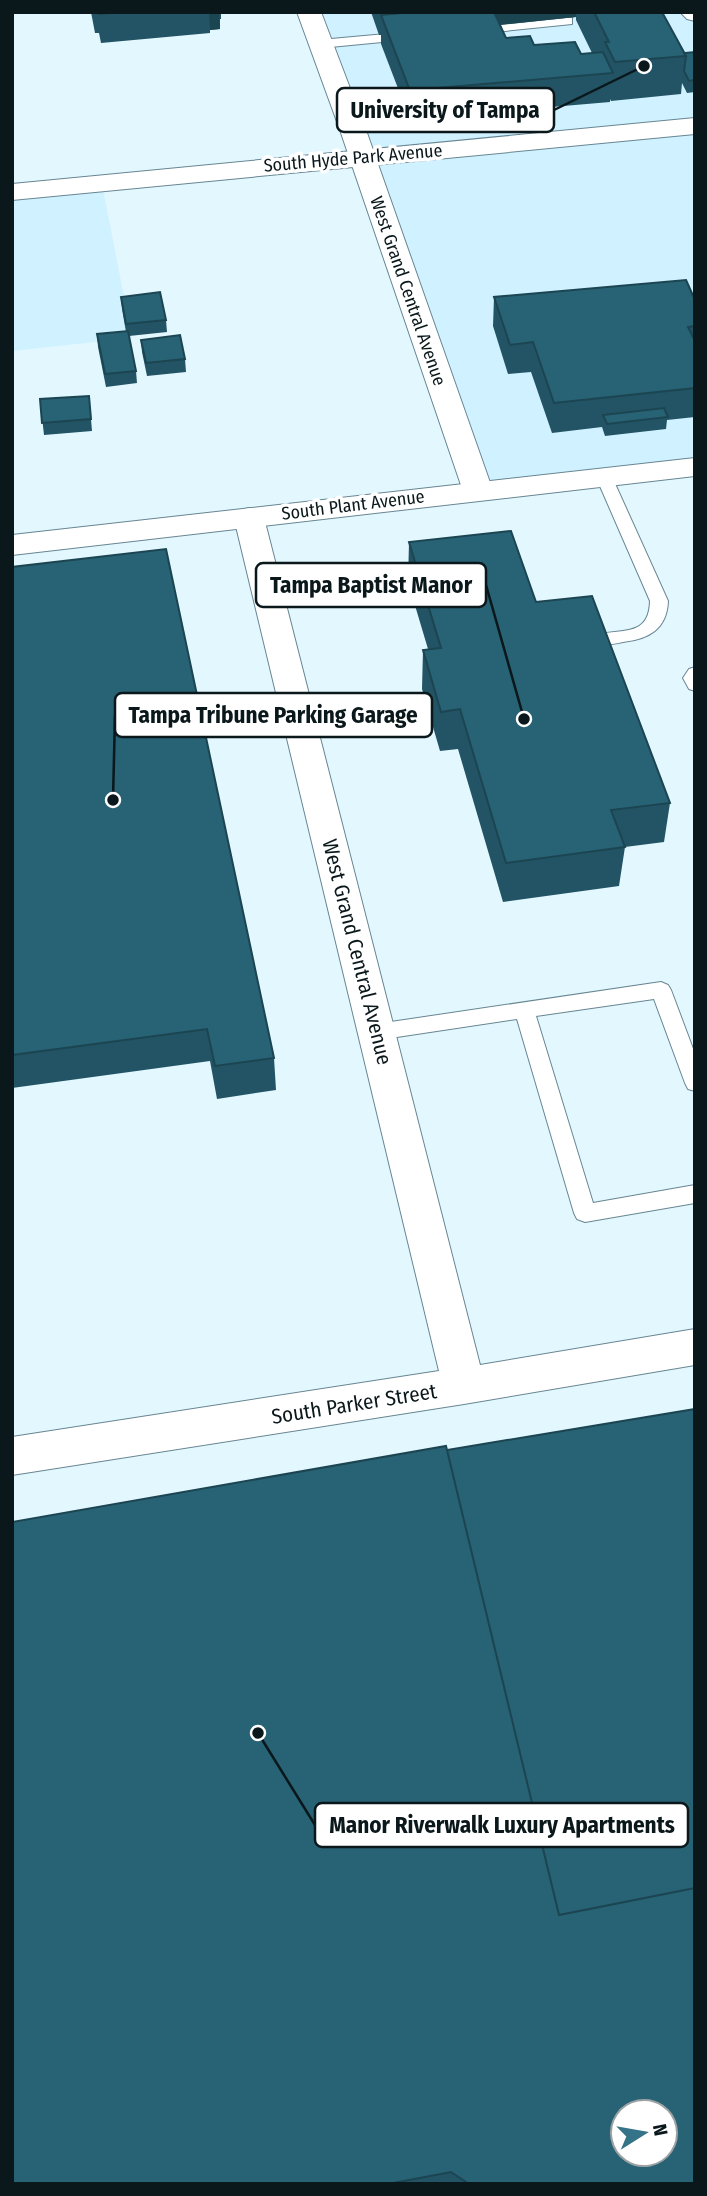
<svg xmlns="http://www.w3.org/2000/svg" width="707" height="2196" font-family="'Fira Sans Condensed',sans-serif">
	<rect width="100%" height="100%" fill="#e3f7ff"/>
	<path fill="#d0f1ff" d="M 315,12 L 682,12 L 695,21 L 695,464 L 487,483 Z
		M 103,189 L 132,338 L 12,351 L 12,197 Z"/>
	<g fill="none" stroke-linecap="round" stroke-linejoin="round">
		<defs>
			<path id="lane" d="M 567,17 L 572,18 L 572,24 L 475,34 L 468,30 L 475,26 Z
				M 408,32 L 413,33 L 413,39 L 320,48 L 313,44 L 320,40 Z
				M 604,472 L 612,477 L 668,601 C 667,629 649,639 623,642 C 614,644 604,646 595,643 L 592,639 L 595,635 C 621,628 649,638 650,601 L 596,477 Z
				M 695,667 L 695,691 L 689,689 L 683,678 L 689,669 Z
				M 661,982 L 668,985 L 671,990 L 695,1054 L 695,1091 L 688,1089 L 685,1083 L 654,999 L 536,1016 L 593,1203 L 695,1185 L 695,1203 L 585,1222 L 577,1219 L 574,1213 L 517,1019 L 377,1040 L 370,1038 L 367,1032 L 370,1026 L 377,1024 Z"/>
			<path id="street" d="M 297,12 L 321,12 L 366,130 L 493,491 L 489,498 L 478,500 L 467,498 L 463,491 L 340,130 Z
				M 249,508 L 260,511 L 264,518 L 480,1365 L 695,1329 L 695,1365 L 464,1404 L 12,1475 L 12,1437 L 439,1371 L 234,518 L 238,511 Z"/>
			<path id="secondary" d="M 695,118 L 695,134 L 12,200 L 12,184 Z
				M 695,458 L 695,476 L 12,555 L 12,535 Z"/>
			<path id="primary" d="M 680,12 L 695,12 L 695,21 L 687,19 Z"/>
		</defs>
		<use href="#lane" stroke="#678692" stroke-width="2"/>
		<use href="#street" stroke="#678692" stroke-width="2"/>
		<use href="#secondary" stroke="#678692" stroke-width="2"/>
		<use href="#primary" stroke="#678692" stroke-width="2"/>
		<use href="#lane" fill="#fff" fill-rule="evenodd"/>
		<use href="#street" fill="#fff" fill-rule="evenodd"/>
		<use href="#secondary" fill="#fff" fill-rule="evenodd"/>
		<use href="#primary" fill="#fff" fill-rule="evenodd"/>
	</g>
	<path fill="#225465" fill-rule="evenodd" d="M 91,12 L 221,12 L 221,19 L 220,19 L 220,29 L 210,30 L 210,33 L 101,43 L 99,33 L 95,33 Z
		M 371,12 L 662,12 L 684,53 L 695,52 L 695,92 L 687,93 L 682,83 L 681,94 L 611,101 L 610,99 L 610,102 L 425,118 L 409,117 L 381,44 L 381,35 L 379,35 ZM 576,17 L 576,20 L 592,53 L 581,54 L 534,45 L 506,38 L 500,25 Z
		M 121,297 L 166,320 L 167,332 L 129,336 L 136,371 L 137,383 L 106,387 L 98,347 L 97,334 L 126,332 L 122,309 Z
		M 494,297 L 695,300 L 695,417 L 667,420 L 666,429 L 605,436 L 602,427 L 552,433 L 531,372 L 508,374 L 493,326 Z
		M 141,340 L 185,359 L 186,372 L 147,376 L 142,352 Z
		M 89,396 L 92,431 L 44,435 L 40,399 Z
		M 409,542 L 536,602 L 670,803 L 664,842 L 625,847 L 619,886 L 503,902 L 458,749 L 440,751 L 422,689 L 423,650 L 428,649 L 408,582 Z
		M 12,567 L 274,1058 L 276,1090 L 217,1099 L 210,1061 L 12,1088 Z
		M 447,1450 L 695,2184 L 12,2184 Z"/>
	<path fill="#1c4552" d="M 209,12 L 219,12 L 220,29 L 210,30 Z
		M 489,12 L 576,12 L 576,17 L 488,26 Z"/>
	<path fill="#286275" stroke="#1c4552" stroke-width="2" fill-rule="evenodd" d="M 98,12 L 120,12 L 99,14 Z
		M 412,12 L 494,12 L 506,38 L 530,36 L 534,45 L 575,42 L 581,54 L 603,52 L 613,73 L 425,89 L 409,88 L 381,15 Z
		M 594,12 L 662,12 L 686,56 L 615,62 L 605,42 L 609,42 Z
		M 695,52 L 695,80 L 689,81 L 684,71 L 686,56 L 684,53 Z
		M 686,280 L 695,300 L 695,326 L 688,327 L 695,341 L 695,388 L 554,403 L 533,342 L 510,345 L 494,297 Z
		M 160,292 L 166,320 L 126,324 L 121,297 Z
		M 128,331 L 136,371 L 105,374 L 97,334 Z
		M 180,335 L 185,359 L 146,363 L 141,340 Z
		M 89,396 L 91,419 L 42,423 L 40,399 Z
		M 664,408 L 668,417 L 607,424 L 603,415 Z
		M 511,531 L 536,602 L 592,596 L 670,803 L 611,810 L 625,847 L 506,863 L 460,709 L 441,712 L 423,650 L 441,648 L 409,542 Z
		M 166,549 L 274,1058 L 215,1066 L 207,1029 L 12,1055 L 12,567 Z
		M 695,1409 L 695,1888 L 559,1915 L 447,1450 Z
		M 446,1446 L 559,1915 L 695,1888 L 695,2184 L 469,2184 L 451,2172 L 388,2184 L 12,2184 L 12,1522 ZM 623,2112 L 665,2112 L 665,2154 L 623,2154 Z"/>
	<g text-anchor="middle" stroke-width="7" stroke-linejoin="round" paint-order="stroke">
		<g font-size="18" fill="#0a171b" stroke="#fff">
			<text transform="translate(353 158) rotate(-5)" y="6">South Hyde Park Avenue</text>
			<text transform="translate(408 291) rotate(71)" y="6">West Grand Central Avenue</text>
			<text transform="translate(353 505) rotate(-7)" y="6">South Plant Avenue</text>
		</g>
		<g font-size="21" fill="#0a171b" stroke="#fff">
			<text transform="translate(357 952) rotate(76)" y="7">West Grand Central Avenue</text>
			<text transform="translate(354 1404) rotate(-9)" y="7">South Parker Street</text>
		</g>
	</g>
	<path fill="none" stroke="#0a171b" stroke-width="2.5" d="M644 66L554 110M524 719L486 585M113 800L115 715M258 1733L315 1825"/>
	<g fill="#0a171b" stroke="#fff" stroke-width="2.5">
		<circle cx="644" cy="66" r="7"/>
		<circle cx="524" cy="719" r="7"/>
		<circle cx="113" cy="800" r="7"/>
		<circle cx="258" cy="1733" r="7"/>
	</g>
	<g fill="#fff" stroke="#0a171b" stroke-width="2.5">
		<rect x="337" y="88" width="217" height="44" rx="7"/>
		<rect x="256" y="563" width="230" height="44" rx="7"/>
		<rect x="115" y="693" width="317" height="44" rx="7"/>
		<rect x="315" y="1803" width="373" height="44" rx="7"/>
	</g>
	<g font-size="23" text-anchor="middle" font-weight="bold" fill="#0a171b">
		<text x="445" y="118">University of Tampa</text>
		<text x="371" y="593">Tampa Baptist Manor</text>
		<text x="273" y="723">Tampa Tribune Parking Garage</text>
		<text x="502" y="1833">Manor Riverwalk Luxury Apartments</text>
	</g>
	<rect width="707" height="2196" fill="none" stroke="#0a171b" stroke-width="28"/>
	<g transform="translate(644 2133) rotate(79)"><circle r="33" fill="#ffffff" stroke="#9da2a4" stroke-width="2"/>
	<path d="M0-5L12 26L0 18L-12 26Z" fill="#357389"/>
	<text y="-10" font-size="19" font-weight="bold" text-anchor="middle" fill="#0a171b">N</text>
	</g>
</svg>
